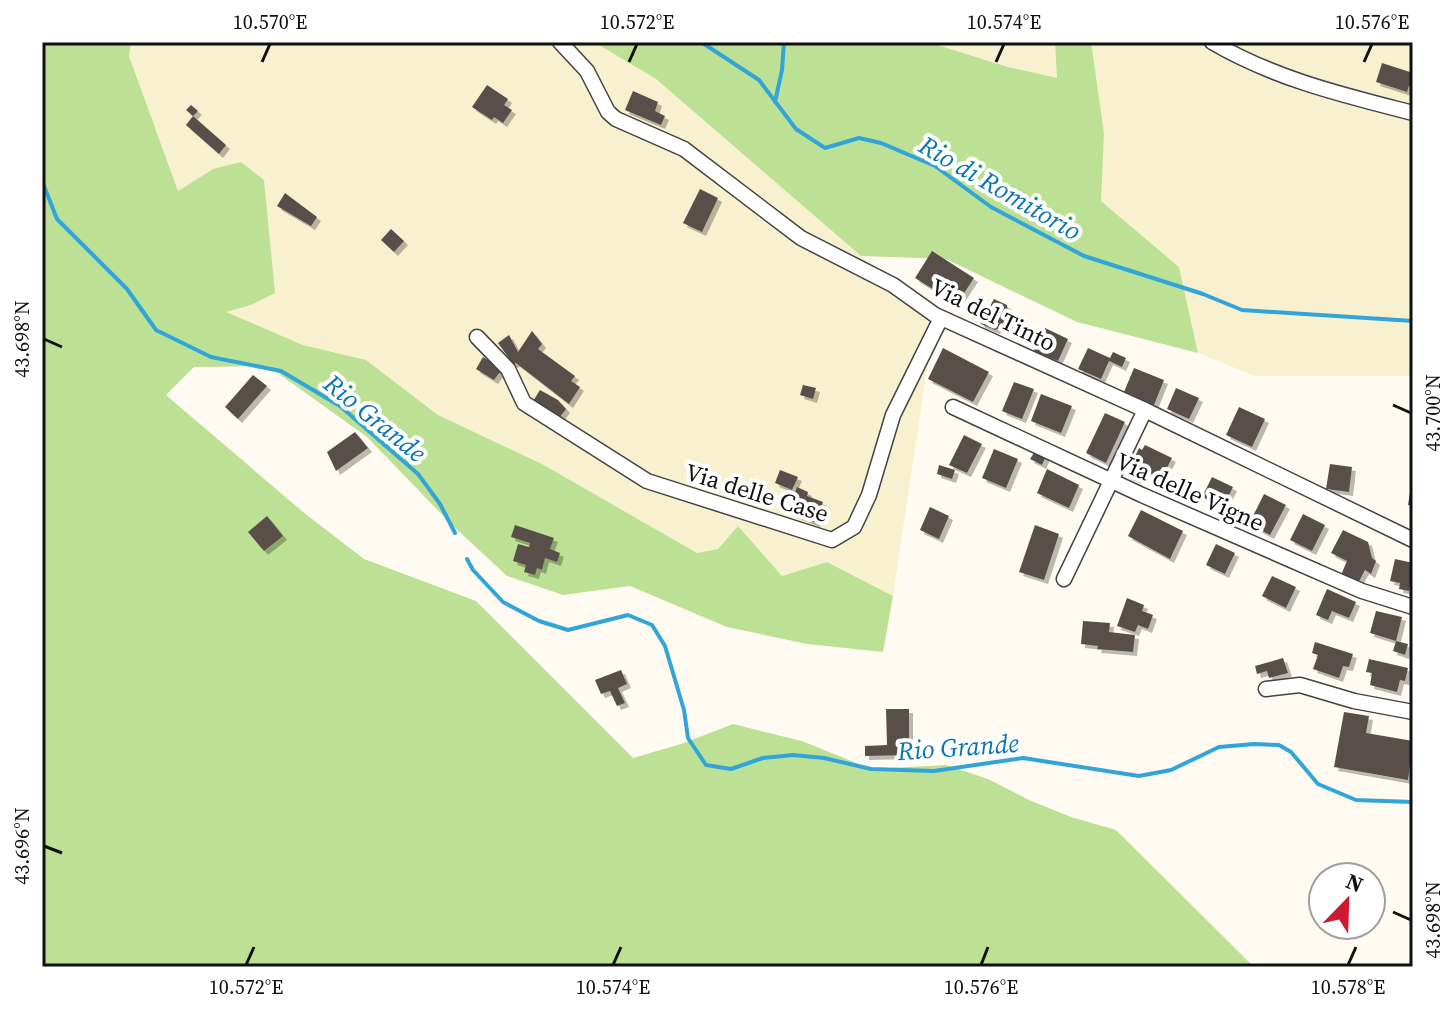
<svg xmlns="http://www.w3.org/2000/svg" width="1455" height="1009" font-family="'Source Serif 4',serif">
	<defs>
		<filter id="shadow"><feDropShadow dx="4" dy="4" stdDeviation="0" flood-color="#0004"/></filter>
	</defs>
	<rect width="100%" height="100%" fill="#fffbf2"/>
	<path fill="#f8f1cf" d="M 131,42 L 594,42 L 656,79 L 861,256 L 935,315 L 893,596 L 827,562 L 782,576 L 738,526 L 718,549 L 697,554 L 542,464 L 438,415 L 366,360 L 303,345 L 224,312 L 251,305 L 213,169 L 178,191 L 129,56 Z
		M 928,42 L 1055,42 L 1058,79 L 1008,67 Z
		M 1091,42 L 1413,42 L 1413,376 L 1255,376 L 1198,353 L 1179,267 L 1101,201 L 1104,133 Z"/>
	<path fill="#bde194" d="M 42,42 L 131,42 L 129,56 L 178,191 L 213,169 L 241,162 L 264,180 L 275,293 L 251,305 L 226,312 L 303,345 L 366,360 L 438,415 L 542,464 L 697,553 L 718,549 L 738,526 L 782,576 L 827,562 L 893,596 L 883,652 L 807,644 L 727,627 L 630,586 L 563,595 L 507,576 L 451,524 L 367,437 L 268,366 L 194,367 L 166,395 L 303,512 L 364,559 L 476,601 L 633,758 L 681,744 L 733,724 L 802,741 L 871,769 L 946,765 L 988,779 L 1029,800 L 1071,817 L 1116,830 L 1254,967 L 42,967 Z
		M 594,42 L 928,42 L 1008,67 L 1057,78 L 1055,42 L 1091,42 L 1104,133 L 1101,201 L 1179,267 L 1198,353 L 1077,322 L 946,259 L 861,256 L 656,79 Z"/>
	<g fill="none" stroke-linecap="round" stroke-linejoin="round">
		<path stroke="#31a5da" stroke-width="4" d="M 701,42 L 759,80 L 796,129 L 825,148 L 859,138 L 881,143 L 935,166 L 991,207 L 1084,256 L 1203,294 L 1242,310 L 1413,321
			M 775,102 L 782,70 L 784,42
			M 42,181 L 57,219 L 127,289 L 156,330 L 211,357 L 281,371 L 340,406 L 418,474 L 440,504 L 455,533
			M 467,559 L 473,570 L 503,602 L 539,621 L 568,630 L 628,615 L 652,625 L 665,646 L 684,710 L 688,738 L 706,765 L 731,769 L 763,758 L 793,755 L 824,758 L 871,769 L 934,771 L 1023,758 L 1139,776 L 1171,770 L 1219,747 L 1254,744 L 1279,745 L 1291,752 L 1318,784 L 1356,800 L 1413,802"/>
	</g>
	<path fill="#594f4b" filter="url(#shadow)" d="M 1382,63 L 1413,73 L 1413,87 L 1409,86 L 1407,92 L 1376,82 Z
		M 487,85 L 508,99 L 504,105 L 512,110 L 503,123 L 494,117 L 492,120 L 472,107 Z
		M 633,91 L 658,102 L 655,111 L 665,116 L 661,125 L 625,110 Z
		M 191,105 L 198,111 L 193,116 L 186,110 Z
		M 193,116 L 226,145 L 219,154 L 186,125 Z
		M 700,189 L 718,198 L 702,232 L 683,223 Z
		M 285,193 L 317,217 L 311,226 L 277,206 Z
		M 391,229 L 404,241 L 394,252 L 381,240 Z
		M 932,251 L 974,278 L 957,304 L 915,278 Z
		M 994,299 L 1007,305 L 1008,314 L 1016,319 L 1012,330 L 1003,326 L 995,330 L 981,324 L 978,315 L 983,305 L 990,306 Z
		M 1045,328 L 1068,339 L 1058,361 L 1034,351 Z
		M 532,331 L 542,344 L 538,349 L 575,376 L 571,381 L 580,387 L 569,404 L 516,363 L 513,364 L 498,343 L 509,335 L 518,352 Z
		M 943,348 L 989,372 L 973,402 L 928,379 Z
		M 1088,348 L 1110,358 L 1113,352 L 1126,358 L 1122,367 L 1109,361 L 1101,379 L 1078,369 Z
		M 483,357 L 502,369 L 494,380 L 476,369 Z
		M 1134,368 L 1164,380 L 1154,405 L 1124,392 Z
		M 253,375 L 267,386 L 238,419 L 225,407 Z
		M 1014,382 L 1034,389 L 1022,419 L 1002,411 Z
		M 803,385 L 816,388 L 813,399 L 800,395 Z
		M 1176,388 L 1199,398 L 1189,419 L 1167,409 Z
		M 540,390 L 558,400 L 566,409 L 559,418 L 533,401 Z
		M 1041,394 L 1072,406 L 1061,433 L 1031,421 Z
		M 1239,407 L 1265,419 L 1252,447 L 1226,435 Z
		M 1105,413 L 1125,422 L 1106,463 L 1086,453 Z
		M 355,432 L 368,448 L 336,471 L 327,452 Z
		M 964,435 L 982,444 L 967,473 L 949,465 Z
		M 1145,445 L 1172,458 L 1161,479 L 1142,469 L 1137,480 L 1126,475 L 1139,448 L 1142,450 Z
		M 994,449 L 1018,459 L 1006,488 L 982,478 Z
		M 1036,450 L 1046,456 L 1042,465 L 1030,459 Z
		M 1330,464 L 1352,467 L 1349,492 L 1326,489 Z
		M 939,465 L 955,470 L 952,479 L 937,474 Z
		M 1047,469 L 1079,485 L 1069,508 L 1037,493 Z
		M 780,470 L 798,477 L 792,490 L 775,483 Z
		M 1212,477 L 1233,487 L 1223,507 L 1202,497 Z
		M 1411,486 L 1413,486 L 1413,506 L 1408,505 Z
		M 797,487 L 808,492 L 807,496 L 823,502 L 816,523 L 788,512 Z
		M 1264,494 L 1286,505 L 1270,535 L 1249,524 Z
		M 930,507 L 949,516 L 939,539 L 920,530 Z
		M 1141,510 L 1183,531 L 1170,559 L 1128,536 Z
		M 1303,514 L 1325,525 L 1312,551 L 1290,540 Z
		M 267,516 L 283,536 L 264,551 L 248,532 Z
		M 515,525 L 554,538 L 550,549 L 560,553 L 557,562 L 545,558 L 542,570 L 537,568 L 535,575 L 524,572 L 526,565 L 513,561 L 518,544 L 529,547 L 530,543 L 511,537 Z
		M 1035,525 L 1059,534 L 1044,580 L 1019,572 Z
		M 1343,530 L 1368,542 L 1372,558 L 1376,561 L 1371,574 L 1365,570 L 1358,583 L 1341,575 L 1347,561 L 1331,553 Z
		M 1216,544 L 1235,553 L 1225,574 L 1206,565 Z
		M 1395,559 L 1413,563 L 1413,586 L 1410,586 L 1409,591 L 1399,589 L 1400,583 L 1390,581 Z
		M 1272,576 L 1296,587 L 1286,608 L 1262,596 Z
		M 1327,589 L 1356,602 L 1349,618 L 1332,611 L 1328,620 L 1316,615 Z
		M 1127,598 L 1144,605 L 1142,611 L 1153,615 L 1148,629 L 1138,625 L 1135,632 L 1117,626 Z
		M 1376,611 L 1402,617 L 1396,641 L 1370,633 Z
		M 1083,621 L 1110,623 L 1109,632 L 1135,635 L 1133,652 L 1097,649 L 1098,646 L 1081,644 Z
		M 1396,641 L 1408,644 L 1405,655 L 1393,651 Z
		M 1315,642 L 1353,654 L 1349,667 L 1343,666 L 1339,678 L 1313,669 L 1318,655 L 1312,653 Z
		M 1283,658 L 1288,673 L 1269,678 L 1267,671 L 1257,674 L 1255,666 Z
		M 1369,659 L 1408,668 L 1405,681 L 1400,680 L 1397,692 L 1370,685 L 1372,673 L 1366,672 Z
		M 621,670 L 627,684 L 618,688 L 625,703 L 617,706 L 610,691 L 601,694 L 595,680 Z
		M 886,709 L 909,709 L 909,755 L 865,756 L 865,746 L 887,745 Z
		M 1344,712 L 1369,716 L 1366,733 L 1413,741 L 1408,780 L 1334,767 Z"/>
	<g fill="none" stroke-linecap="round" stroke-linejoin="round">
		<defs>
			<path id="minor" d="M 560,42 L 587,71 L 608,112 L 616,119 L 684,149 L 801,238 L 893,285 L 935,315 L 1145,410 L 1413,540
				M 1212,42 C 1275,79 1343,95 1413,113
				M 477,337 L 508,369 L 524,403 L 647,481 L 832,540 L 854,527 L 869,495 L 893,415 L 941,318
				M 953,407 L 1142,495 L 1362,591 L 1413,607
				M 1064,579 L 1145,410
				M 1266,689 L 1300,685 L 1354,701 L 1413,712"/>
		</defs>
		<use href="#minor" stroke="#434343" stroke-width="17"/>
		<use href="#minor" stroke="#fff" stroke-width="14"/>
	</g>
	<path fill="none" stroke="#101010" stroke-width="3" d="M 262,62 L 270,44M 629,62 L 637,44M 996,62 L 1004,44M 1364,62 L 1372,44M 44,339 L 62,347M 1393,405 L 1411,413M 44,846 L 62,853M 1393,912 L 1411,920M 246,965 L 254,947M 613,965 L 621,947M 981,965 L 988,947M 1348,965 L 1356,947"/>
	<g text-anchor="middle" stroke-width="8" stroke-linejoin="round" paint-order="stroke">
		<g font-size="24" fill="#101010" stroke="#fff">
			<text transform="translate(993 315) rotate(26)" y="8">Via del Tinto</text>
			<text transform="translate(1190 492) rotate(24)" y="8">Via delle Vigne</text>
			<text transform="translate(757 493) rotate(17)" y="8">Via delle Case</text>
		</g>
		<g font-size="26" font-style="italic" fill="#0b75af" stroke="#fff">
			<text transform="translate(1000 188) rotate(30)" y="9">Rio di Romitorio</text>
			<text transform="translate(375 418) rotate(39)" y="9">Rio Grande</text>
			<text transform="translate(958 747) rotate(-4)" y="9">Rio Grande</text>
		</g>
	</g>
	<rect width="1455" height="1009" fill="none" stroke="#ffffff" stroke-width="88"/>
	<g transform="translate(1347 901) rotate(23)"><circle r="38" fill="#ffffff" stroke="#9f9f9f" stroke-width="2"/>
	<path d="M0-6L14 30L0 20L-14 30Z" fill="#ce1930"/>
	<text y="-12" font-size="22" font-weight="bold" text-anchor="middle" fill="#101010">N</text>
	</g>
	<rect x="44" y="44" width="1367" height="921" fill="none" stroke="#101010" stroke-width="3"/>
	<g font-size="20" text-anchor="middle" fill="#101010">
		<text x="270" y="29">10.570°E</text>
		<text x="637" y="29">10.572°E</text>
		<text x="1004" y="29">10.574°E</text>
		<text x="1372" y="29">10.576°E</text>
		<text transform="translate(22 339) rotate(-90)" y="7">43.698°N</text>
		<text transform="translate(1433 413) rotate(-90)" y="7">43.700°N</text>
		<text transform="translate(22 846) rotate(-90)" y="7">43.696°N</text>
		<text transform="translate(1433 920) rotate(-90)" y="7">43.698°N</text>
		<text x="246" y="994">10.572°E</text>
		<text x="613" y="994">10.574°E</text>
		<text x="981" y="994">10.576°E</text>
		<text x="1348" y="994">10.578°E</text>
	</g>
</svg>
